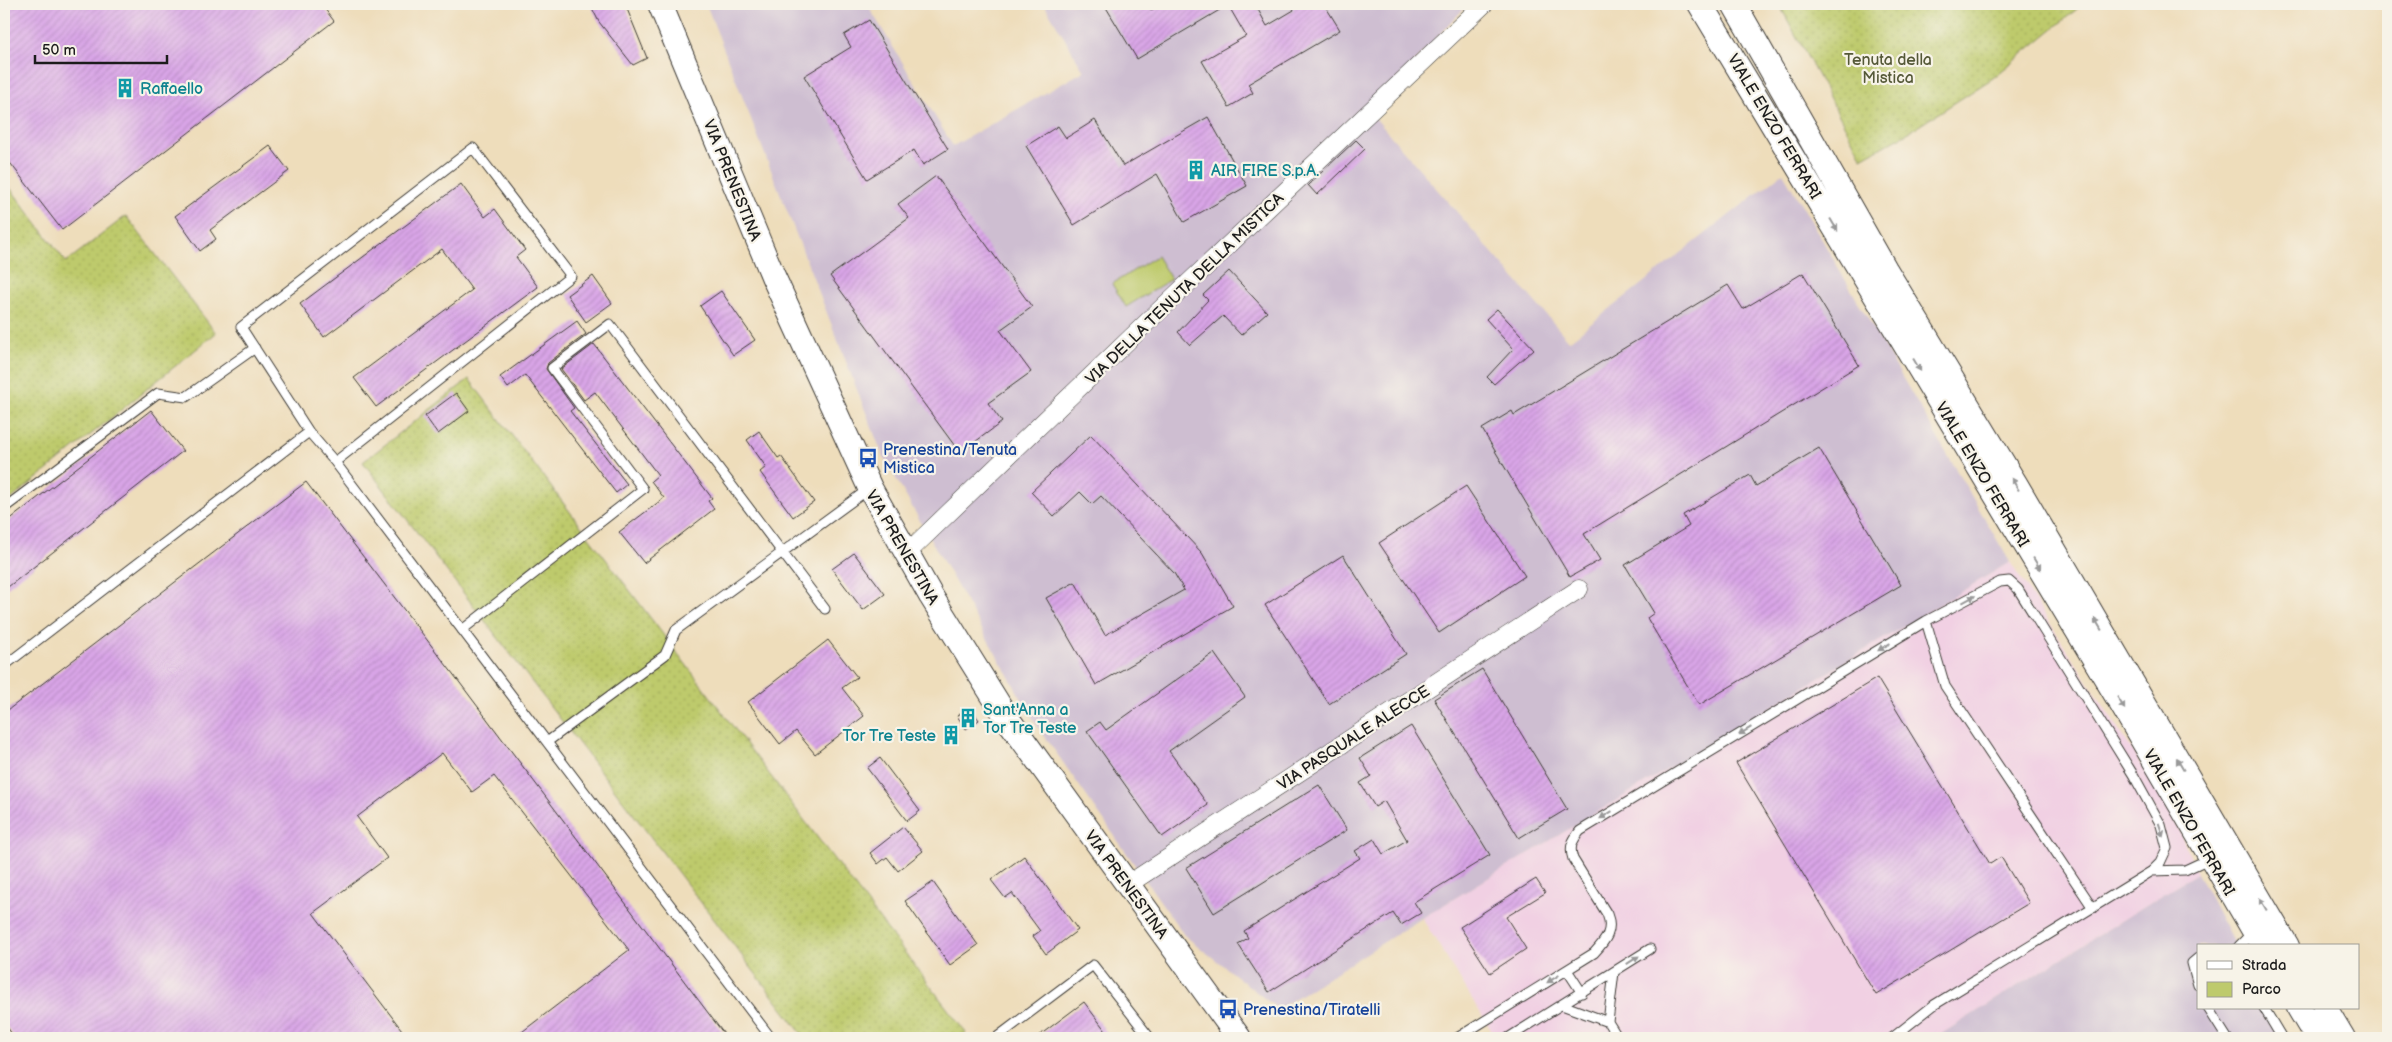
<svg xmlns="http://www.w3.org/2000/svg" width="2392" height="1042" font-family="'Balsamiq Sans',sans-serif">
	<defs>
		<pattern id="green-dots" width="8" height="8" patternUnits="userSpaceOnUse" patternTransform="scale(1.25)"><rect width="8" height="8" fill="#beca6c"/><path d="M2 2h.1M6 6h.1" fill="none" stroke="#a3ad5d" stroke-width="1.8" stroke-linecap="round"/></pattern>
		<pattern id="building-hatch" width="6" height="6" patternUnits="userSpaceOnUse" patternTransform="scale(1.25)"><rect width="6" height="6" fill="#d9a5e7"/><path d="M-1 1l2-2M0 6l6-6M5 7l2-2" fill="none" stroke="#ba8dc6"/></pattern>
	</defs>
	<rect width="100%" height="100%" fill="#f7f3e8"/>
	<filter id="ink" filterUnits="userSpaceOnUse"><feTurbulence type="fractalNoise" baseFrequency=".02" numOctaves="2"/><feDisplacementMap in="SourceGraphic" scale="10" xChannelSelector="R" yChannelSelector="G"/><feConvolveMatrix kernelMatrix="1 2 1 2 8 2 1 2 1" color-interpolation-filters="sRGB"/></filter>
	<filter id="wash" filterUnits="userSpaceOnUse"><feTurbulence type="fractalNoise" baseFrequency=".0096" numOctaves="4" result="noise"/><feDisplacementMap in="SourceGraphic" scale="20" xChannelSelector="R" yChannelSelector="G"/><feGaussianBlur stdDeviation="1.12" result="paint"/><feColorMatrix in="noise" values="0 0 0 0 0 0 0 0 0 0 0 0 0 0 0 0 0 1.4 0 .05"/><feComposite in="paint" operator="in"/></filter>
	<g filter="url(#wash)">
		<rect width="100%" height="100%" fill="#edb"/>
		<path fill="#f1d0e3" d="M 2010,562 L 2170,808 L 2197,873 L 1935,1038 L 1496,1038 L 1422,918 Z"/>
		<path fill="#cebed1" d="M 706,4 L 867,4 L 953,146 L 1084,71 L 1044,4 L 1468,4 L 1369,111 L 1569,341 L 1783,173 L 2010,562 L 1422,918 L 1278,1009 L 1184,935 L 1036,724 L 883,456 Z
			M 2197,873 L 2235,946 L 2198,946 L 2198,1008 L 2267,1008 L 2283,1038 L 1935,1038 Z"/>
		<path fill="url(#green-dots)" stroke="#6d7344" d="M 1779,4 L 2083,4 L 1993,78 L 1911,131 L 1862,158 Z
			M 4,180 L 66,262 L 126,216 L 216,333 L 4,505 Z
			M 469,379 L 966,1033 L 959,1038 L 805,1038 L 363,462 Z"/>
		<path fill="#beca6c" stroke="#6d7344" d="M 1157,256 L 1171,279 L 1126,307 L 1112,284 Z"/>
		<g id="blocks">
			<path fill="url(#building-hatch)" d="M 4,4 L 321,4 L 334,21 L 62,230 L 4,155 Z
				M 590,4 L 625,4 L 647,58 L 633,65 L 599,22 Z
				M 1104,4 L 1148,4 L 1151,10 L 1163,4 L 1255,4 L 1267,26 L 1294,10 L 1291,4 L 1324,4 L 1340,30 L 1248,84 L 1253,93 L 1229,107 L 1202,61 L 1246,36 L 1228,5 L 1137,59 Z
				M 869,20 L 948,149 L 923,165 L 914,150 L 867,179 L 804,76 L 851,47 L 844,35 Z
				M 1208,117 L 1247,186 L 1184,222 L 1157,174 L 1074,225 L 1026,146 L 1058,126 L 1066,138 L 1095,120 L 1123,166 Z
				M 1356,140 L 1365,149 L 1317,195 L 1308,185 Z
				M 270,146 L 289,171 L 210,230 L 216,239 L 200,251 L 175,216 Z
				M 936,176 L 1032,307 L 1000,330 L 1031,372 L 988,403 L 1002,422 L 960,453 L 830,276 L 909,218 L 898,204 Z
				M 461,184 L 485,217 L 495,209 L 525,250 L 516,257 L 538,287 L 376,407 L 354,378 L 472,290 L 442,249 L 324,337 L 300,304 Z
				M 1229,271 L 1267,312 L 1241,335 L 1223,316 L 1190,345 L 1178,332 L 1208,300 L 1203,295 Z
				M 1803,273 L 1859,365 L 1584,534 L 1600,560 L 1570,577 L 1482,429 L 1512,411 L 1514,415 L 1728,285 L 1743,309 Z
				M 593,276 L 612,303 L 586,322 L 567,295 Z
				M 721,291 L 755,340 L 733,355 L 700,306 Z
				M 1497,309 L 1534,349 L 1494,384 L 1487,377 L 1513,349 L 1486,319 Z
				M 577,321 L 586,334 L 548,363 L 546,369 L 574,408 L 570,411 L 627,484 L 616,493 L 525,375 L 508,388 L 500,377 Z
				M 594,344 L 712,498 L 708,501 L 714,509 L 644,563 L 619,532 L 664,498 L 651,481 L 658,475 L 595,392 L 584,400 L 561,369 Z
				M 456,393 L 469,411 L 438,434 L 425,416 Z
				M 151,410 L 183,451 L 4,590 L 4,524 Z
				M 759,431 L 778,458 L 781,456 L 814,502 L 793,517 L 760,472 L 766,467 L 747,440 Z
				M 1091,435 L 1202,553 L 1233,606 L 1096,685 L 1046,598 L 1075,582 L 1105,635 L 1184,590 L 1174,573 L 1101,496 L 1092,504 L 1080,492 L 1054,516 L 1031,492 Z
				M 1819,448 L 1901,585 L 1699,705 L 1647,618 L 1654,613 L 1625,565 L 1689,526 L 1683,515 L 1750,475 L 1756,486 Z
				M 306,482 L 457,679 L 727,1038 L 514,1038 L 629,950 L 494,776 L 472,792 L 442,753 L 357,817 L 387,858 L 313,913 L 408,1038 L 15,1038 L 4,1023 L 4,713 Z
				M 1466,486 L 1525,576 L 1439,633 L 1379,543 Z
				M 854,553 L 885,594 L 863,610 L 832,569 Z
				M 1343,555 L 1406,654 L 1329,704 L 1265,605 Z
				M 828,640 L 857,677 L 842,688 L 864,716 L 815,754 L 796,731 L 780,744 L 748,702 Z
				M 1214,653 L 1245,697 L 1169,751 L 1208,805 L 1162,837 L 1087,731 L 1100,722 L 1106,730 Z
				M 1482,669 L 1567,809 L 1519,838 L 1434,699 Z
				M 1877,678 L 1990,864 L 2001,857 L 2029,903 L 1876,995 L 1736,763 Z
				M 970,707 L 979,720 L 966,729 L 957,716 Z
				M 1411,726 L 1490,855 L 1414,902 L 1421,913 L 1401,925 L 1393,913 L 1269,992 L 1238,944 L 1248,938 L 1244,931 L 1360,858 L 1355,851 L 1374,839 L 1383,854 L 1407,840 L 1384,801 L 1375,807 L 1360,783 L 1371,776 L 1360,758 Z
				M 880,758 L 920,811 L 907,821 L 867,768 Z
				M 1319,785 L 1347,830 L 1214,913 L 1186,868 Z
				M 903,827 L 923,851 L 898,871 L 887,857 L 878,864 L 870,853 Z
				M 1024,856 L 1078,930 L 1046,954 L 1033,936 L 1040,931 L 1012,893 L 1005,898 L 991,880 Z
				M 1536,879 L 1545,893 L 1506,917 L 1526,949 L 1490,973 L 1460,927 Z
				M 933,882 L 978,945 L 950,965 L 905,901 Z
				M 1084,1002 L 1111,1038 L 1036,1038 Z"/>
		</g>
	</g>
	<g filter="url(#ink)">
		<use href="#blocks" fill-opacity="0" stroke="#3c3934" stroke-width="1"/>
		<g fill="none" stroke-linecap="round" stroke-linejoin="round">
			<defs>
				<path id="lane" d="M 473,148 L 571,276 L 335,462 L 309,432 L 241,327 Z
					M 335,462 L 771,1038
					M 4,508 L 158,393 L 186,397 L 255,348
					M 1926,621 L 1945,686 L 2093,908
					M 462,630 L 643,489 L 552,368 L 610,324 L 825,609
					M 4,666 L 309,432
					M 547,742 L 665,655 L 676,630 L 870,488
					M 2152,871 L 2185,870 L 2211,858
					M 2239,946 L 2254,931
					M 2198,958 L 2192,963 L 2198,985
					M 1567,970 L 1582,993
					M 1562,1005 L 1608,1022 L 1618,1038
					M 2208,1008 L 2227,1038
					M 2264,1008 L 2282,1038
					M 1608,1022 L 1614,972
					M 996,1038 L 1093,965 L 1150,1038
					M 1457,1038 L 1594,953 C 1605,941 1614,931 1607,914 L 1573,859 C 1569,847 1572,841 1580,831 L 1926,621 L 2000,582 L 2009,581 L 2018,589 L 2134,776 L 2161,825 L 2167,848 L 2160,863 L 2152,871 L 1934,1005 L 1892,1038
					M 1508,1038 L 1650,949"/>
				<path id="street" d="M 907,553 L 1165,305 L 1484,4
					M 1127,885 L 1579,589"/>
				<path id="secondary" d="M 660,4 L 773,276 L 870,488 L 931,596 L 1007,718 L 1239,1038
					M 1700,4 L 2121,703 L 2263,946
					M 1734,4 L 1885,269 L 2016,485 L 2287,946
					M 2299,1008 L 2317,1038
					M 2325,1008 L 2343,1038"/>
			</defs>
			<use href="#lane" stroke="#3c3934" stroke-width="11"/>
			<use href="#street" stroke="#3c3934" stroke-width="19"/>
			<use href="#secondary" stroke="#3c3934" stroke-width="26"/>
			<use href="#lane" stroke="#fff" stroke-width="9"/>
			<use href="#street" stroke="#fff" stroke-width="18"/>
			<use href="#secondary" stroke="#fff" stroke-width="24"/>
		</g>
		<defs><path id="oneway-solid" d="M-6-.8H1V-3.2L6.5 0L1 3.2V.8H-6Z" transform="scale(1.25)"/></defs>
		<g fill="#999">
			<use href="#oneway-solid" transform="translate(1834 225) rotate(59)"/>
			<use href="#oneway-solid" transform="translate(1917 365) rotate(59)"/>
			<use href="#oneway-solid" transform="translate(2015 484) rotate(-121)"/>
			<use href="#oneway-solid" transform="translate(2037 564) rotate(59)"/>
			<use href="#oneway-solid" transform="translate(1969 599) rotate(-28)"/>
			<use href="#oneway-solid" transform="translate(2098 624) rotate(-120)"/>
			<use href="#oneway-solid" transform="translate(1884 647) rotate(149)"/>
			<use href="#oneway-solid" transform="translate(2121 703) rotate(59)"/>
			<use href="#oneway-solid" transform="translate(1745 731) rotate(149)"/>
			<use href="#oneway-solid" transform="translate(2180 764) rotate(-120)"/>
			<use href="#oneway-solid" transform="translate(1606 815) rotate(149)"/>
			<use href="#oneway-solid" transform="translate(2161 830) rotate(72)"/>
			<use href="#oneway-solid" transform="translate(2263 904) rotate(-120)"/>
			<use href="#oneway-solid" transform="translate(1633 960) rotate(-33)"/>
			<use href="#oneway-solid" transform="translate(1553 979) rotate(148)"/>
		</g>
	</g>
	<defs>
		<symbol id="building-bare" viewBox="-9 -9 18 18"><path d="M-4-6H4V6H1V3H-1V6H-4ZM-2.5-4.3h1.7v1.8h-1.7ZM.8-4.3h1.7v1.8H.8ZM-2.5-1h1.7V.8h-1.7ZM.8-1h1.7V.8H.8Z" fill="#0f9aa8" stroke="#f7f3e8" stroke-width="2.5" paint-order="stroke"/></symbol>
		<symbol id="bus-bare" viewBox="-9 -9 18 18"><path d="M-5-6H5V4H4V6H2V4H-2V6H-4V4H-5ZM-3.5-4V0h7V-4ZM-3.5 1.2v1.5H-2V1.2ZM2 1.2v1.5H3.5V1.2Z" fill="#1a4fb4" stroke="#f7f3e8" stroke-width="2.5" paint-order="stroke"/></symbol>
	</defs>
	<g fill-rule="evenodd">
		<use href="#building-bare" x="111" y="74" width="28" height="28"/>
		<use href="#building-bare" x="1182" y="156" width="28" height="28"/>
		<use href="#bus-bare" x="854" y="444" width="28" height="28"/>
		<use href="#building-bare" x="954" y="704" width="28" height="28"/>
		<use href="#building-bare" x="937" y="721" width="28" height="28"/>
		<use href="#bus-bare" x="1214" y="995" width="28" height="28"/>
	</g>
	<g text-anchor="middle" stroke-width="4.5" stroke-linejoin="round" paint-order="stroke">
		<g font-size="16" fill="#555938" stroke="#f7f3e8">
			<text x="1888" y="65">Tenuta della<tspan x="1888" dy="18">Mistica</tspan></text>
		</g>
		<g font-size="16" fill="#0d838f" stroke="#f7f3e8" text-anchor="start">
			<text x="140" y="94">Raffaello</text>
			<text x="1211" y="176">AIR FIRE S.p.A.</text>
			<text x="983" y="715">Sant'Anna a<tspan x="983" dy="18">Tor Tre Teste</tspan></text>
			<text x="936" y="741" text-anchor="end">Tor Tre Teste</text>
		</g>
		<g font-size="16" fill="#1c1c1c" stroke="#f7f3e8">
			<text transform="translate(1775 126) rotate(59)" y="6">VIALE ENZO FERRARI</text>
			<text transform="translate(733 180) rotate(68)" y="6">VIA PRENESTINA</text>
			<text transform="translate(1184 288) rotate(-44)" y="6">VIA DELLA TENUTA DELLA MISTICA</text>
			<text transform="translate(1983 474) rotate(59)" y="6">VIALE ENZO FERRARI</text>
			<text transform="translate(903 547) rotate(60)" y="6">VIA PRENESTINA</text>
			<text transform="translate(1353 737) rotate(-33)" y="6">VIA PASQUALE ALECCE</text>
			<text transform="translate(2190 822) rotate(60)" y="6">VIALE ENZO FERRARI</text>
			<text transform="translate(1127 884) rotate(54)" y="6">VIA PRENESTINA</text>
		</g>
		<g font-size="16" fill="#164399" stroke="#f7f3e8" text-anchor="start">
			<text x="883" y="455">Prenestina/Tenuta<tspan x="883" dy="18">Mistica</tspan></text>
			<text x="1243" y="1015">Prenestina/Tiratelli</text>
		</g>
	</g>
	<rect width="2392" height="1042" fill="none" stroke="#f7f3e8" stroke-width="20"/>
	<rect x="2197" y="944" width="162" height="65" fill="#f7f3e8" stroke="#9f9d96"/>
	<rect x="2207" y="961" width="25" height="8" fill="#ffffff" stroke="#9f9d96"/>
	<text x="2242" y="970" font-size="15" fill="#1c1c1c">Strada</text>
	<rect x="2207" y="982" width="25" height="15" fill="#beca6c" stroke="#9f9d96"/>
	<text x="2242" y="994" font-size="15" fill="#1c1c1c">Parco</text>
	<path d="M35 55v8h132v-8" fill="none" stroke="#1c1c1c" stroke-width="2.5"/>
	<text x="42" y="55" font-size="15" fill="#1c1c1c" stroke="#f7f3e8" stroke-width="4" paint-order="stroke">50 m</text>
</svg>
